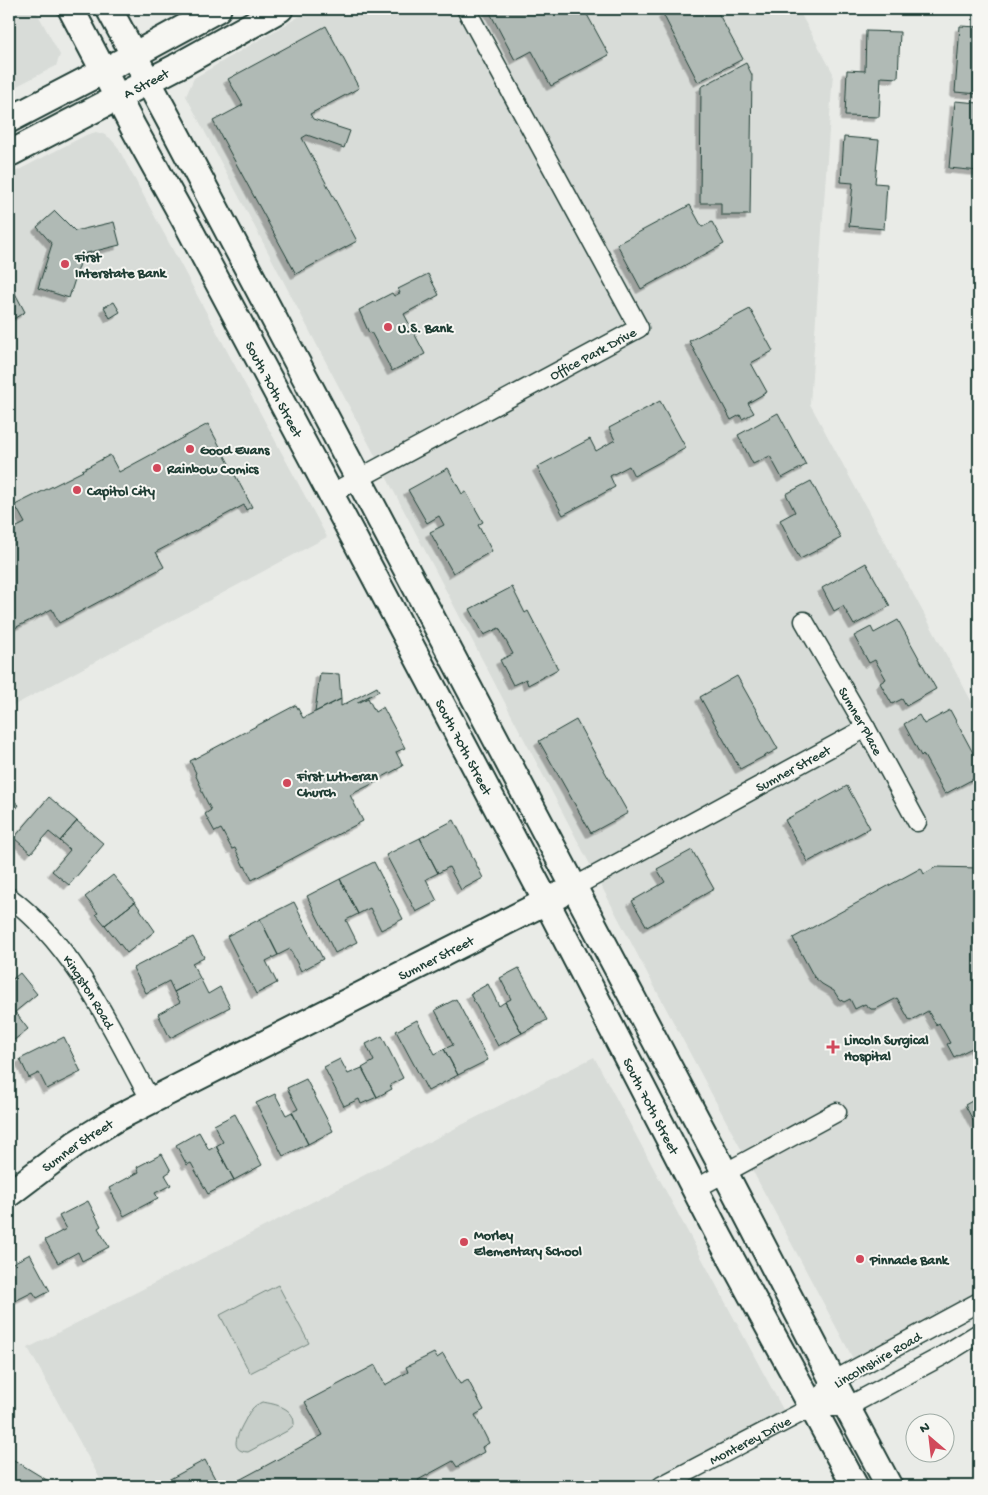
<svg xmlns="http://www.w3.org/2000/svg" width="988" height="1495" font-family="'Gochi Hand',sans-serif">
	<defs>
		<filter id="shadow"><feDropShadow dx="-4.5" dy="4.5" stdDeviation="0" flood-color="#0004"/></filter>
	</defs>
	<rect width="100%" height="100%" fill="#e9ebe7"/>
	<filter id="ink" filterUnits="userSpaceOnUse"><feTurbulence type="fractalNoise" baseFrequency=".02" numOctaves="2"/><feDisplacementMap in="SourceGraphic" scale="10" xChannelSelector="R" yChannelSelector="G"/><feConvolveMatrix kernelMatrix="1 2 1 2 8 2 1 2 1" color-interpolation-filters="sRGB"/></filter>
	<g filter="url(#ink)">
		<path fill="#d8dcd8" d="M 9,9 L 35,9 L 60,55 L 56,66 L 9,90 Z
			M 312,9 L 798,9 L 833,73 L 810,404 L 979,715 L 979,1302 L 858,1368 L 645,969 L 186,96 L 194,78 Z
			M 96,132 L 103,134 L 110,138 L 117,146 L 327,537 L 9,708 L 9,175 L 86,135 Z
			M 594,1057 L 788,1419 L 661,1486 L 104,1486 L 28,1348 Z"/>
		<path fill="#c7cec9" stroke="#73867e" d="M 278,1285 L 309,1343 L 250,1373 L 220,1315 Z
			M 262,1402 C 276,1404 295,1408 294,1425 L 287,1431 L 248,1452 C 228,1451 238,1434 243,1424 C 246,1419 248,1413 252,1409 C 254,1406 258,1404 262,1402 Z"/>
		<path fill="#b0bab5" stroke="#1f3d34" filter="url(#shadow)" d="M 488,9 L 584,9 L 609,55 L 551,86 L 532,51 L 515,60 Z
			M 674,9 L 716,9 L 743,59 L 698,82 L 663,14 Z
			M 326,26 L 359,88 L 310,114 L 313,119 L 350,131 L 344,148 L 307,135 L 302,138 L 357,241 L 296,274 L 213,121 L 243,105 L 228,79 Z
			M 960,26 L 979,27 L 979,94 L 955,92 Z
			M 866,31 L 900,32 L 898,78 L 881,77 L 879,117 L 845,116 L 847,70 L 865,71 Z
			M 746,63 L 752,75 L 750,215 L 721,215 L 721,203 L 700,203 L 701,87 Z
			M 955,101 L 979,103 L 979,171 L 949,168 Z
			M 844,137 L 879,140 L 875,183 L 887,184 L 884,229 L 849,226 L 853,183 L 841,182 Z
			M 690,205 L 702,227 L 712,222 L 724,244 L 641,289 L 617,244 Z
			M 55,211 L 75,231 L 114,222 L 120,245 L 83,254 L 69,298 L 38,288 L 52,244 L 37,227 Z
			M 428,274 L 439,295 L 404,314 L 425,354 L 392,371 L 371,332 L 369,333 L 359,310 L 392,293 L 394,296 L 400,293 L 398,289 Z
			M 9,282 L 25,312 L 10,321 L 11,323 L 9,324 Z
			M 114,302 L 120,312 L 110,318 L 104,307 Z
			M 750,309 L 773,351 L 751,363 L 767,392 L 748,403 L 754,413 L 742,419 L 740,415 L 731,420 L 689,341 Z
			M 660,401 L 686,448 L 634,476 L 629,466 L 610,476 L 615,487 L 563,515 L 537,467 L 590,439 L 596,451 L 615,440 L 609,428 Z
			M 778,413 L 806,465 L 782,478 L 770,456 L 753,464 L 738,435 Z
			M 208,424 L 252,507 L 246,510 L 244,505 L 156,552 L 164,567 L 59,623 L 52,609 L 9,631 L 9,531 L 25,523 L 15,505 L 83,471 L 82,470 L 110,455 L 119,472 Z
			M 448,468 L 462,494 L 466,492 L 483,522 L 478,525 L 492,551 L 453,573 L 430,532 L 444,525 L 439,516 L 427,523 L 408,490 Z
			M 811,481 L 841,538 L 800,559 L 780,520 L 795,512 L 786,494 Z
			M 866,563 L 890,606 L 854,625 L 843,606 L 834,611 L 822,588 Z
			M 512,587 L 525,613 L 528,611 L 558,669 L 528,685 L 526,679 L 513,685 L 500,660 L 513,654 L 499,628 L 484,635 L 470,609 Z
			M 898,620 L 936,689 L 906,706 L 902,699 L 892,704 L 880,683 L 886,679 L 875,660 L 869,663 L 854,636 L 871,627 L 874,633 Z
			M 320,673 L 339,674 L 341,699 L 315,712 Z
			M 737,676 L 778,749 L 740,769 L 700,697 Z
			M 377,687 L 379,691 L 358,702 L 358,703 L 368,698 L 375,712 L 383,707 L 405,748 L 396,752 L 403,766 L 377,780 L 378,781 L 350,795 L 363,821 L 252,880 L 245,866 L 244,867 L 235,848 L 232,849 L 221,829 L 215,832 L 205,814 L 211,810 L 201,790 L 202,789 L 195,774 L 196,773 L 190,761 L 296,705 L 303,718 L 341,699 L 341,706 Z
			M 950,710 L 979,764 L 979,776 L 945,794 L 923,754 L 921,756 L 904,724 L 919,715 L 924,724 Z
			M 576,720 L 628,813 L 591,833 L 539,741 Z
			M 847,786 L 870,828 L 808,862 L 785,820 Z
			M 9,797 L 19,805 L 9,818 Z
			M 49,797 L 77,821 L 60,841 L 49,832 L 31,853 L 14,838 Z
			M 454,820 L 483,878 L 461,890 L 449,867 L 438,873 L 420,838 Z
			M 77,821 L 104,844 L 69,885 L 52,871 L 70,850 L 60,841 Z
			M 420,838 L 438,873 L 426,879 L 437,901 L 416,912 L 386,855 Z
			M 692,850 L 714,889 L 647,927 L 632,901 L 665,882 L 657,869 Z
			M 374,862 L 403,919 L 381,930 L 370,908 L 358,914 L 340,879 Z
			M 936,867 L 979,868 L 979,1057 L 974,1047 L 954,1057 L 947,1044 L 950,1043 L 939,1023 L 936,1025 L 928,1011 L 910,1021 L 897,998 L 876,1009 L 871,1009 L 865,1004 L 855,1009 L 850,999 L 844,1002 L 839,999 L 834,991 L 822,984 L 814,977 L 793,938 L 921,868 L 924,874 Z
			M 113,875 L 135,902 L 105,925 L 96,914 L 98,913 L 85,897 Z
			M 340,879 L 358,914 L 346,920 L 357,942 L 335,953 L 307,896 Z
			M 135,902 L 155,931 L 127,953 L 105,925 Z
			M 294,902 L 323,959 L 301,971 L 290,949 L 278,955 L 260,919 Z
			M 260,919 L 278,955 L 266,961 L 277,983 L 256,994 L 227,936 Z
			M 193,937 L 204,957 L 192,963 L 200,978 L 174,992 L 169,981 L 146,993 L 133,968 Z
			M 519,968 L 547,1020 L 522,1033 L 505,1002 L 511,999 L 500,978 Z
			M 20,973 L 37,994 L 15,1012 L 28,1029 L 9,1044 L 9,982 Z
			M 200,978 L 208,994 L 220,987 L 230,1007 L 170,1038 L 158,1014 L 180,1002 L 174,992 Z
			M 488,984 L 499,1006 L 505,1002 L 522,1033 L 498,1046 L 470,994 Z
			M 456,999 L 488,1060 L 458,1075 L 444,1049 L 453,1045 L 435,1010 Z
			M 417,1020 L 435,1054 L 444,1049 L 458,1075 L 428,1091 L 396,1031 Z
			M 382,1036 L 403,1078 L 390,1085 L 392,1089 L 377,1097 L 362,1068 L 374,1061 L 366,1044 Z
			M 64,1037 L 81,1072 L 47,1089 L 39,1073 L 29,1078 L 20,1059 Z
			M 340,1059 L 348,1074 L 362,1068 L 377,1097 L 361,1104 L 359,1099 L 344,1106 L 324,1067 Z
			M 306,1079 L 333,1131 L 308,1144 L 292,1112 L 298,1109 L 287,1088 Z
			M 275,1094 L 286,1115 L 292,1112 L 308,1144 L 283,1156 L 256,1103 Z
			M 979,1097 L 979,1122 L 975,1124 L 965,1105 Z
			M 235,1114 L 262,1165 L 234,1180 L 216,1146 L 223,1142 L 214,1125 Z
			M 199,1132 L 209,1150 L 216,1146 L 234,1180 L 208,1194 L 191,1163 L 187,1165 L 176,1145 Z
			M 162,1154 L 171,1171 L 165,1175 L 171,1185 L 155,1193 L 158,1198 L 124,1216 L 109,1188 L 139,1172 L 137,1167 Z
			M 88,1201 L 101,1226 L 98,1228 L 109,1247 L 82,1261 L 78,1252 L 58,1263 L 45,1240 L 66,1229 L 59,1216 Z
			M 30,1254 L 50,1291 L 37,1298 L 33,1292 L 9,1304 L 9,1265 Z
			M 434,1353 L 437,1358 L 443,1354 L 460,1384 L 468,1380 L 484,1410 L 475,1415 L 489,1443 L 482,1447 L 484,1452 L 457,1467 L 453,1461 L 418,1480 L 422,1486 L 228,1486 L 323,1435 L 305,1402 L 375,1365 L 385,1385 L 408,1372 L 406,1367 Z
			M 9,1457 L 50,1482 L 48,1486 L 9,1486 Z
			M 205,1460 L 219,1486 L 157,1486 Z"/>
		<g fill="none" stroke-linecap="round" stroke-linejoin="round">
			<defs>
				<g id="street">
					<path id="s1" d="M 330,494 L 639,328 L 466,9"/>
					<path id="s2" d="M 804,621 L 866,728 L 917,822"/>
					<path id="s3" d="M 574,887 L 866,728"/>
					<path id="s4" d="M 9,897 C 76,947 112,1030 151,1101"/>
					<path d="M 695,1189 L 837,1112"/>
					<path d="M 812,1407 L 847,1407 L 942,1356 L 979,1333"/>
					<path id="s5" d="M 661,1486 L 812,1407 L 833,1381 L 979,1302"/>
				</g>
				<g id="secondary">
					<path id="s6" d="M 71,9 L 133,127 L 189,228 L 370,568 L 546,901 L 720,1238 L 855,1486"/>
					<path d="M 109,9 L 168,118 L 725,1173 L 833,1381 L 889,1486"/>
					<path d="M 9,120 L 134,55 L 218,9"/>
					<path id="s7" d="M 9,154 L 176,67 L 280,9"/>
					<path id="s8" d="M 9,1194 L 75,1144 L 117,1118 L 559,895"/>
				</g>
			</defs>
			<use href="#street" stroke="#1f3d34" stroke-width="21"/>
			<use href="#secondary" stroke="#1f3d34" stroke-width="29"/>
			<use href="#street" stroke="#f6f6f2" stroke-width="18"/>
			<use href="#secondary" stroke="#f6f6f2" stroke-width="25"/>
		</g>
	</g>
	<g fill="#d1495b" stroke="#f6f6f2" stroke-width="2">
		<circle cx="65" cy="264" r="5"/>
		<circle cx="388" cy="327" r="5"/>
		<circle cx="190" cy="449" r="5"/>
		<circle cx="157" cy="468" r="5"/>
		<circle cx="77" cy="490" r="5"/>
		<circle cx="287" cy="783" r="5"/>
		<path d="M830.5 1039.5h5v5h5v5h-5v5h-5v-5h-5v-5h5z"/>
		<circle cx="464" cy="1242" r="5"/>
		<circle cx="860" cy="1259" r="5"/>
	</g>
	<g text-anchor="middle" stroke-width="4" stroke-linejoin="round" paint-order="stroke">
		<g font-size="14" fill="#1f3d34" stroke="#f6f6f2">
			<text dy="5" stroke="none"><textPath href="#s7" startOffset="154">A Street</textPath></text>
			<text dy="5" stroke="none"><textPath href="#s1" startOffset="298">Office Park Drive</textPath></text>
			<text dy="5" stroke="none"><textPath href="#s6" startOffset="431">South 70th Street</textPath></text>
			<text dy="5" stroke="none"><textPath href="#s2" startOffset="115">Sumner Place</textPath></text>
			<text dy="5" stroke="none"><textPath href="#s6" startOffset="836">South 70th Street</textPath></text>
			<text dy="5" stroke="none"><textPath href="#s3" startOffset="249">Sumner Street</textPath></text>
			<text dy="5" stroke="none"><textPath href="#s8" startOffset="489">Sumner Street</textPath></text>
			<text dy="5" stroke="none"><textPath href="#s4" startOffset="125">Kingston Road</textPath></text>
			<text dy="5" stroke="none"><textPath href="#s6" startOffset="1241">South 70th Street</textPath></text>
			<text dy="5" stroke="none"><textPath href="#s8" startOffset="84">Sumner Street</textPath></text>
			<text transform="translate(877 1359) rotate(-30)" y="5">Lincolnshire Road</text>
			<text dy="5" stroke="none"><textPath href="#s5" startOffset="100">Monterey Drive</textPath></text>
		</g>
		<g font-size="14" font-weight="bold" fill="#1f3d34" stroke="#f6f6f2" text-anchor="start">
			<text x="75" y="261">First<tspan x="75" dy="16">Interstate Bank</tspan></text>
			<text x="398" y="332">U.S. Bank</text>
			<text x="200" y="454">Good Evans</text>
			<text x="167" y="473">Rainbow Comics</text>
			<text x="87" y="495">Capitol City</text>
			<text x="297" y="780">First Lutheran<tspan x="297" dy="16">Church</tspan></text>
			<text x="844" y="1044">Lincoln Surgical<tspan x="844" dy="16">Hospital</tspan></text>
			<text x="474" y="1239">Morley<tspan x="474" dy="16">Elementary School</tspan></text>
			<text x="870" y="1264">Pinnacle Bank</text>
		</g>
	</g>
	<rect width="988" height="1495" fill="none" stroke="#f6f6f2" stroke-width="30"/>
	<rect x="15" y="15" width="958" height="1465" fill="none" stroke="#1f3d34" stroke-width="2" filter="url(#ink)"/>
	<g transform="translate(930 1438) rotate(332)"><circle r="24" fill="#f6f6f2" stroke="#a0aca6"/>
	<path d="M0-4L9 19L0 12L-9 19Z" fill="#d1495b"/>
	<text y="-8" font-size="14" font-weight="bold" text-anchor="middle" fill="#1f3d34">N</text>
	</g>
</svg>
